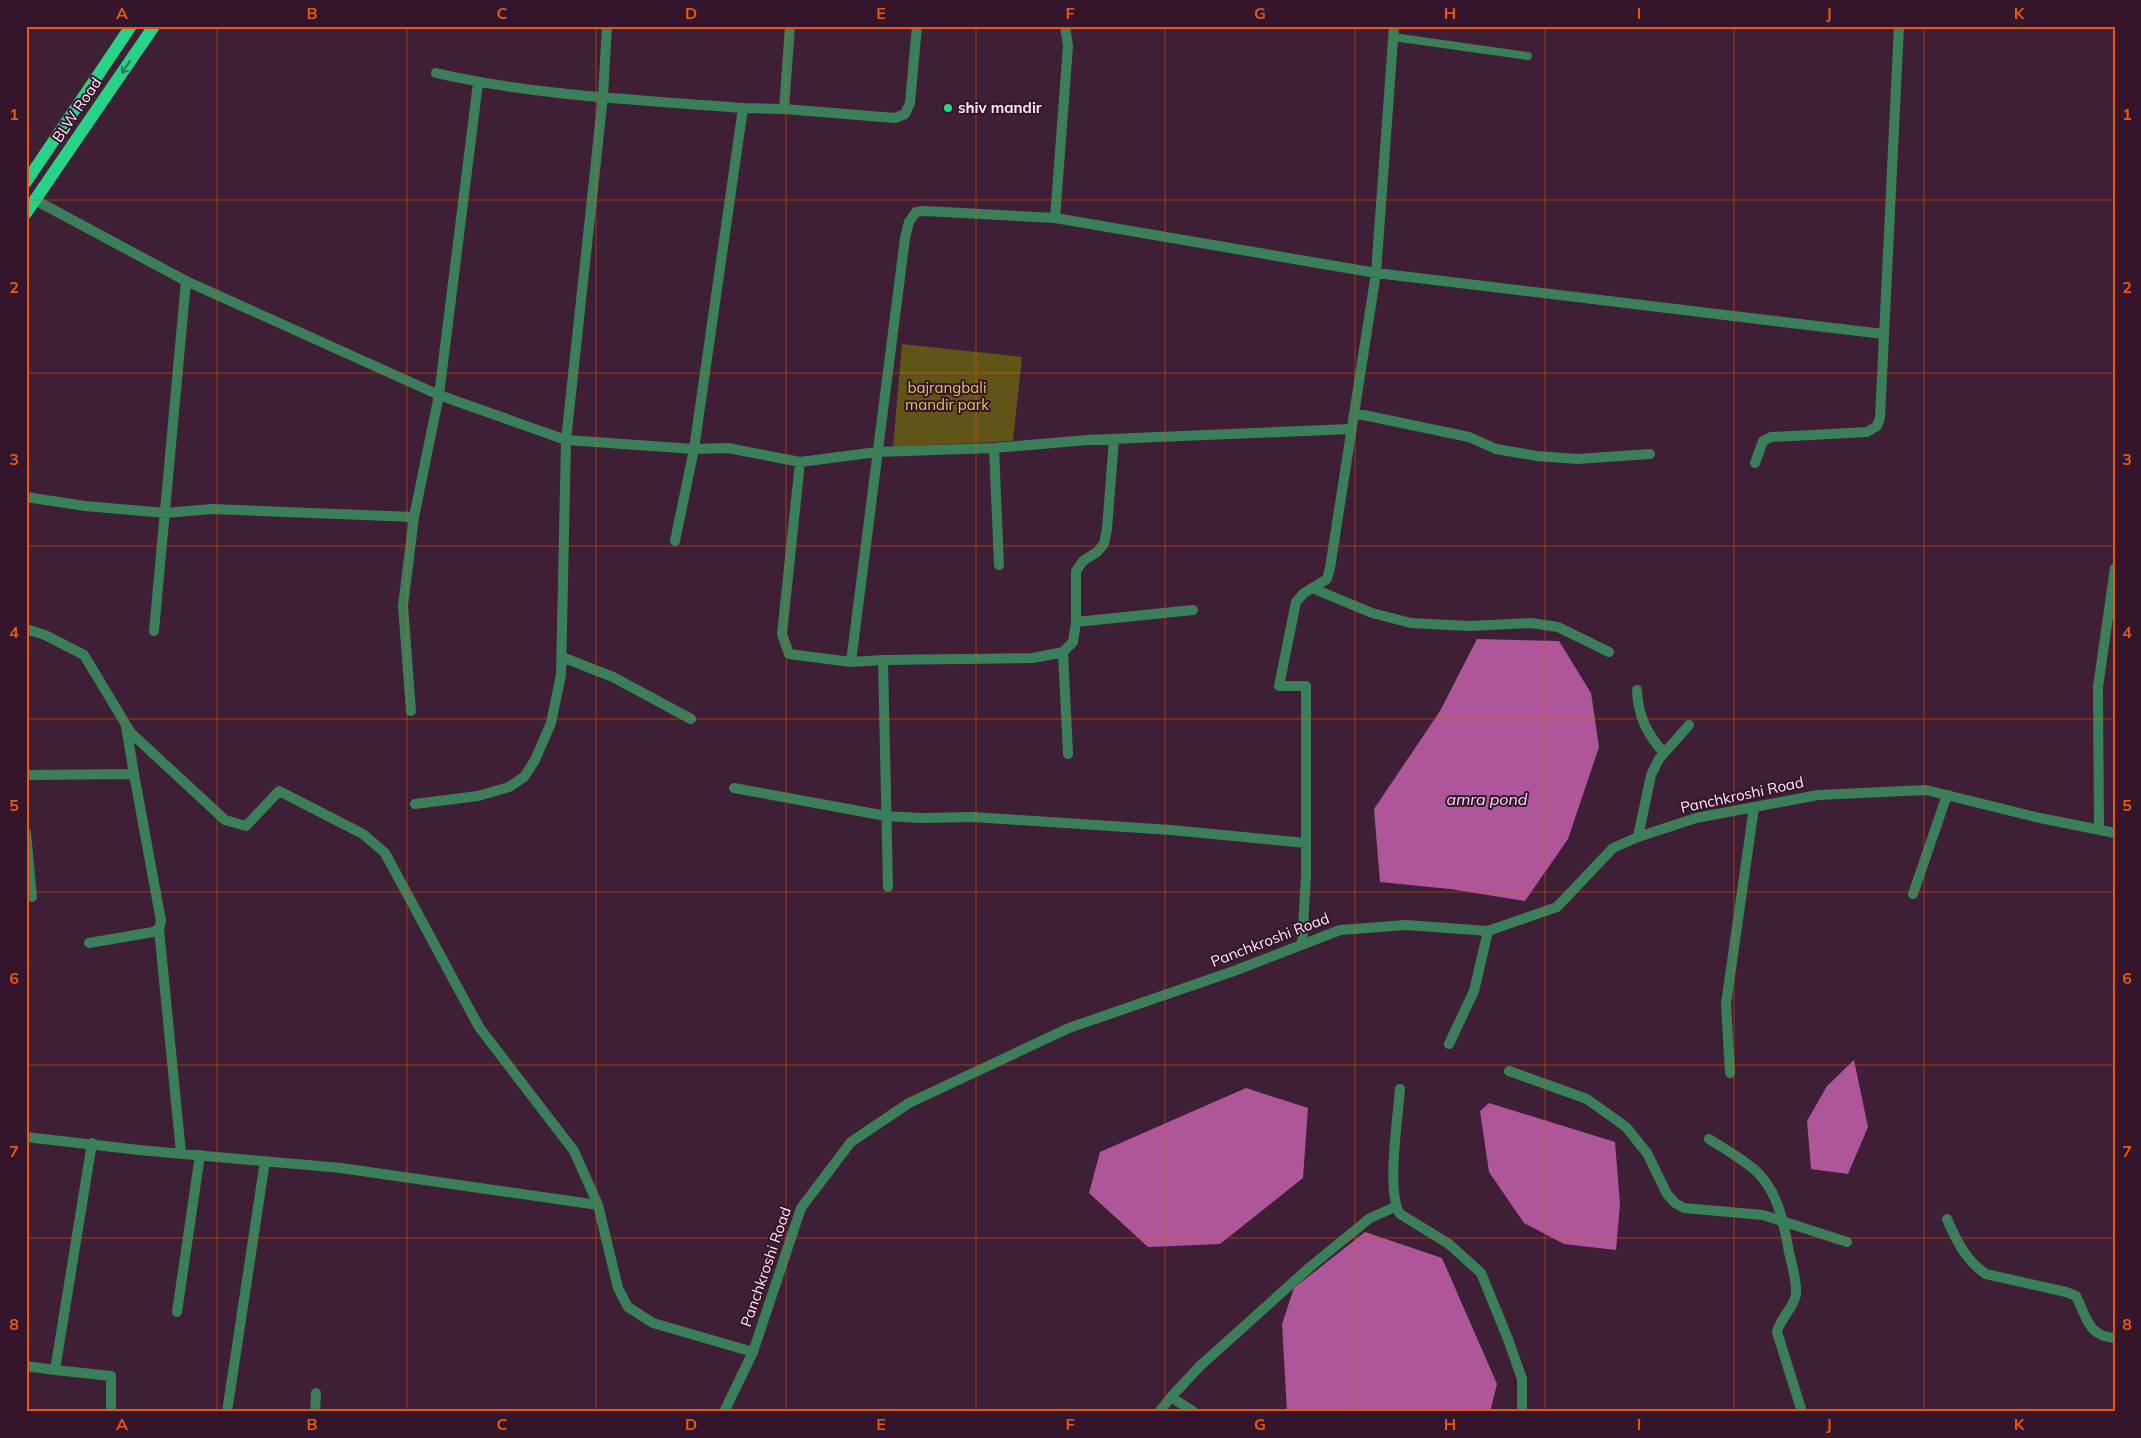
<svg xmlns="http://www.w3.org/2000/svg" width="2141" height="1438" font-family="Mulish,sans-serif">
	<rect width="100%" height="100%" fill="#3e1f36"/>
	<path fill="#605417" d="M 902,344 L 1022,357 L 1013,441 L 893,447 Z"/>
	<path fill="#af5599" d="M 1477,639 L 1559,641 L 1591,693 L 1599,747 L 1568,839 L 1525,901 L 1450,889 L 1380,882 L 1374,809 L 1440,711 Z
		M 1854,1060 L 1868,1127 L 1848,1174 L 1811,1169 L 1807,1121 L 1827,1086 Z
		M 1246,1088 L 1308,1108 L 1303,1178 L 1220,1244 L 1148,1247 L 1089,1193 L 1100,1152 Z
		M 1489,1103 L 1615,1142 L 1620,1204 L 1616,1250 L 1564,1244 L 1524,1223 L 1489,1172 L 1480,1111 Z
		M 1365,1232 L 1442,1258 L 1497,1384 L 1490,1412 L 1287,1412 L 1282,1324 L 1294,1288 Z"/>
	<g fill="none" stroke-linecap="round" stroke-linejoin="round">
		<path stroke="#3b7f5a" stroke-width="8" d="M 1393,37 L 1528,56"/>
		<path stroke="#3b7f5a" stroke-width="10" d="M 436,73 C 536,96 641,100 743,108
			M 784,109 L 895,118 L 905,114 L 910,103 L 917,26
			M 35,200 L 186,281 L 439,395 L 566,440 L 694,449 L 728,448 L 800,462 L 877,452 L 994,448 L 1087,440 L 1351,429
			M 1055,218 L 1068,46 L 1065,26
			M 1354,413 L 1469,437 L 1496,449 L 1537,456 L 1577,459 L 1650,454
			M 994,448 L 999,565
			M 800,462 L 782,634 L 789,654 L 851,662 L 883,660 L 1033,658 L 1063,652 L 1073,642 L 1076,622 L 1076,571 L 1083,561 L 1097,552 L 1104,544 L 1107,529 L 1114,439
			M 1755,463 L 1763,441 L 1771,437 L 1867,432 L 1877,426 L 1880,418 L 1899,26
			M 26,497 L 85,506 L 166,513 L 212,509 L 414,517
			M 675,541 L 694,449 L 743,108 L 784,109 L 790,26
			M 1312,588 L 1372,613 L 1411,623 L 1469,626 L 1531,623 L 1558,627 L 1609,652
			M 1076,622 L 1193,610
			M 26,629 L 45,635 L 84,655 L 131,733 L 225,820 L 246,826 L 279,791 L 363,834 L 385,853 L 479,1027 L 574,1151 L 598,1205 L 618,1288 L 628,1307 L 653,1323 L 753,1352
			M 154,631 L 186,281
			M 1063,652 L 1068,754
			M 562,657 L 613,677 L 691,719
			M 883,660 L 888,887
			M 851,662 L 905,238 L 909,222 L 916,212 L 924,211 L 1055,218 L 1376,273 L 1883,334
			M 1637,690 C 1638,716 1647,734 1664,753
			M 411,711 L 403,606 L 414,517 L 439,395 L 478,83
			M 26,775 L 134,774 L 126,726
			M 734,788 L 886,816 L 921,818 L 973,817 L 1171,830 L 1306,843
			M 415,804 L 478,796 L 509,787 L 524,777 L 535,760 L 551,723 L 561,675 L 566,440 L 603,96 L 607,26
			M 2099,829 L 2098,687 L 2115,568
			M 26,833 L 32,897
			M 1638,837 L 1651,775 L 1659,759 L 1689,725
			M 1913,894 L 1947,795
			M 159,929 L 181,1153
			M 89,943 L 153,932 L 159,929 L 161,921 L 134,774
			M 1302,944 L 1306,877 L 1306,686 L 1279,686 L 1296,602 L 1304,593 L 1327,579 L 1330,568 L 1376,273 L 1394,26
			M 1449,1044 L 1474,991 L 1488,931
			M 1509,1071 L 1587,1099 L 1626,1127 L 1647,1153 L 1667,1194 L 1675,1203 L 1684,1208 L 1763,1215 L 1847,1242
			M 1730,1073 L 1726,1004 L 1754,807
			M 1400,1089 C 1398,1117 1386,1193 1400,1214 L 1449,1244 L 1481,1273 L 1508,1339 L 1522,1379 L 1522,1412
			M 26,1137 L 139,1150 L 341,1168 L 598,1205
			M 1709,1139 C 1726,1150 1745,1160 1759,1174 C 1779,1195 1784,1225 1789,1252 C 1792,1265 1797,1281 1796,1294 C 1794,1308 1780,1318 1777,1332 L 1802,1412
			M 92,1143 L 55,1370 L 111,1376 L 111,1412
			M 1947,1219 C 1956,1240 1966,1261 1986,1274 L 2066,1292 L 2076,1296 C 2087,1317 2087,1336 2115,1338
			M 177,1312 L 200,1155
			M 26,1366 L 55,1370
			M 1171,1397 L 1194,1412
			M 227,1412 L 265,1161
			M 315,1412 L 316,1393
			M 1159,1412 L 1171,1397 L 1200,1366 L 1310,1267 L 1370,1218 L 1395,1207"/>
		<path stroke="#3b7f5a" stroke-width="10" d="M 724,1412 L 753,1352 L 801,1208 L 851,1142 L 909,1103 L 1069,1028 L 1234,971 L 1340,930 L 1406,925 L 1488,931 L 1557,907 L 1613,848 L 1638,837 L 1696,818 L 1818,795 L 1926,790 L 2040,818 L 2115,833"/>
		<path stroke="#27d386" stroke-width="12" d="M 26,182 L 131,26
			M 26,213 L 154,26"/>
	</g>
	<defs><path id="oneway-shaft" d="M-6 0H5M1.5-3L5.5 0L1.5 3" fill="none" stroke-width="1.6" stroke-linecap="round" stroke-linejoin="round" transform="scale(1.25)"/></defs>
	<use stroke="#2e7459" href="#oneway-shaft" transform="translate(126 67) rotate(124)"/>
	<path fill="none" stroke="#e8590c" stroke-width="1" stroke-opacity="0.55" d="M 217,26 L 217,1412M 407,26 L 407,1412M 596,26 L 596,1412M 786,26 L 786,1412M 976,26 L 976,1412M 1165,26 L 1165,1412M 1355,26 L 1355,1412M 1545,26 L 1545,1412M 1734,26 L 1734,1412M 1924,26 L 1924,1412M 26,200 L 2115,200M 26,373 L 2115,373M 26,546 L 2115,546M 26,719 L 2115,719M 26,892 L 2115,892M 26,1065 L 2115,1065M 26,1238 L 2115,1238"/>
	<circle fill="#1cd988" stroke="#34152c" stroke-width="2" cx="948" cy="108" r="5"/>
	<g text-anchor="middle" stroke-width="4" stroke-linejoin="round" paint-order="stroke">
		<g font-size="15" font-weight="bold" fill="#fde7f6" stroke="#34152c" text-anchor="start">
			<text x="958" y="113">shiv mandir</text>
		</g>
		<g font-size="15" fill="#fde7f6" stroke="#34152c">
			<text transform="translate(77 110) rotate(-56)" y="5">BLW Road</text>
			<text transform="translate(1742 795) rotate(-12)" y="5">Panchkroshi Road</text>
			<text transform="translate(1270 940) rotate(-21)" y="5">Panchkroshi Road</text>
			<text transform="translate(766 1267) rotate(-71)" y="5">Panchkroshi Road</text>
		</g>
		<g font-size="15" fill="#dec54f" stroke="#34152c">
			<text x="947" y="393">bajrangbali<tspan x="947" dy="17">mandir park</tspan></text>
		</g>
		<g font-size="16" font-style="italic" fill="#f4dcec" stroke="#34152c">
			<text x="1487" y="805">amra pond</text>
		</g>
	</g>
	<rect width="2141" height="1438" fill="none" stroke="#34152c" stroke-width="55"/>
	<rect x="28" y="28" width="2086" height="1382" fill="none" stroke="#e8590c" stroke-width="2"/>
	<g font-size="16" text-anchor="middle" font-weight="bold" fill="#e8590c">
		<text x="122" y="19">A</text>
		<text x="312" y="19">B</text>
		<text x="502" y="19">C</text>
		<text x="691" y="19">D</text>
		<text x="881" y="19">E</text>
		<text x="1070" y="19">F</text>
		<text x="1260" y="19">G</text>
		<text x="1450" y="19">H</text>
		<text x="1639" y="19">I</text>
		<text x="1829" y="19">J</text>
		<text x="2019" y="19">K</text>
		<text x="14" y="120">1</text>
		<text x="2127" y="120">1</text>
		<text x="14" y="293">2</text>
		<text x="2127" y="293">2</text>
		<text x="14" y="465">3</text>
		<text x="2127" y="465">3</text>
		<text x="14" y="638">4</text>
		<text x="2127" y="638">4</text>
		<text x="14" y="811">5</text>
		<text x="2127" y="811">5</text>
		<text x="14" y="984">6</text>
		<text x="2127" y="984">6</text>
		<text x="14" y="1157">7</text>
		<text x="2127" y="1157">7</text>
		<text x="14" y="1330">8</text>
		<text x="2127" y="1330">8</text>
		<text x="122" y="1430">A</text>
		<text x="312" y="1430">B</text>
		<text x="502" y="1430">C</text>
		<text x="691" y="1430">D</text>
		<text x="881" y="1430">E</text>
		<text x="1070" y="1430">F</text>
		<text x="1260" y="1430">G</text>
		<text x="1450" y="1430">H</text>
		<text x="1639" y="1430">I</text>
		<text x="1829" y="1430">J</text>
		<text x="2019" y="1430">K</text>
	</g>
</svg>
